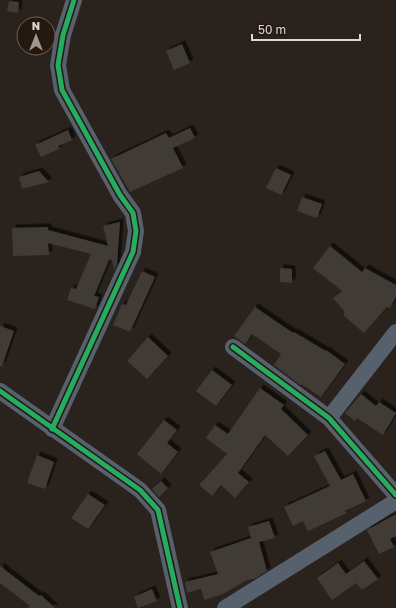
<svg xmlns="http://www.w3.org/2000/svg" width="396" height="608" font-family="'Golos Text',sans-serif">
	<defs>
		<filter id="shadow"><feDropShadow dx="3.5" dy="-3.5" stdDeviation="0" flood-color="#0009"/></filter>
	</defs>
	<rect width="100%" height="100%" fill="#2a221d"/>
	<path fill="#413a36" filter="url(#shadow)" d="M 9,1 L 19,2 L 18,13 L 7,11 Z
		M 182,44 L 190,63 L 174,70 L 166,51 Z
		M 190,128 L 195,138 L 173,148 L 183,168 L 130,192 L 111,159 L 166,133 L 169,138 Z
		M 68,130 L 72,140 L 58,146 L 59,149 L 41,157 L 35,145 Z
		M 276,168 L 291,175 L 281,195 L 266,188 Z
		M 39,171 L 49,182 L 22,189 L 19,177 Z
		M 302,197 L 322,204 L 317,218 L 297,211 Z
		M 120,222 L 117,264 L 114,270 L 112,260 L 109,260 L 94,296 L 99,297 L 95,309 L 67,300 L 71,288 L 76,289 L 91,254 L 48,243 L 49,255 L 13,256 L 12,228 L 48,227 L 48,230 L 108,246 L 103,226 Z
		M 330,246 L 362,272 L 365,268 L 396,285 L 396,297 L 390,308 L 387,307 L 364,333 L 343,315 L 345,312 L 333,298 L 342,291 L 313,268 Z
		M 280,268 L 292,269 L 292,283 L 280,282 Z
		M 142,271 L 155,277 L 130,332 L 113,325 L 122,304 L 126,305 Z
		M 255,307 L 293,333 L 294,332 L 326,351 L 326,350 L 345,364 L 321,397 L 301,384 L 301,385 L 299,384 L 274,365 L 281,354 L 252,334 L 245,344 L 234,336 Z
		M 0,326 L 14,331 L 2,366 L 0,366 Z
		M 148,337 L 168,356 L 147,379 L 127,361 Z
		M 212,370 L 232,385 L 216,406 L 196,391 Z
		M 260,388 L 284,405 L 281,409 L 308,435 L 288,456 L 265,435 L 238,473 L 249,482 L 235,498 L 221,485 L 212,496 L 199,485 L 227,454 L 206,438 L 215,425 L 228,434 Z
		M 361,394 L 376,406 L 379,402 L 396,413 L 383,435 L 357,418 L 355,421 L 345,413 Z
		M 164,420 L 177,430 L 167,443 L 178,452 L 161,474 L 137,454 Z
		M 325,451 L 341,480 L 353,474 L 366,501 L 345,511 L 347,513 L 308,531 L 303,521 L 293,526 L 284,507 L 330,486 L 314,456 Z
		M 37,455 L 54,462 L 45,489 L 27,483 Z
		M 161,481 L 168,488 L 159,497 L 152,489 Z
		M 88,494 L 105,505 L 88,529 L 71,518 Z
		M 396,514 L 396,536 L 390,539 L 394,547 L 379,554 L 367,530 Z
		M 269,521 L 275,538 L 259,542 L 267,571 L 254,579 L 247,580 L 223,594 L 204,600 L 201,589 L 187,593 L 185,582 L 218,574 L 210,552 L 251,538 L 248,527 Z
		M 364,561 L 378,579 L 362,590 L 356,583 L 332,600 L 317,578 L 338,563 L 346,574 Z
		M 0,566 L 39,596 L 41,595 L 55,608 L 28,608 L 30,606 L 0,583 Z
		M 152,589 L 157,601 L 138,608 L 134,597 Z"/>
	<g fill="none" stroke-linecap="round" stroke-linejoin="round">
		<path stroke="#56616d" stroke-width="16" d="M 233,347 L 329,418 L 396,495
			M 0,391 L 140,490 L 158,510 L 180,608
			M 329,418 L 396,332
			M 52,429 L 133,252 L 136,231 L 133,213 L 120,195 L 62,90 L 58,65 L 63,35 L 74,0
			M 225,608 L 396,501"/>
		<defs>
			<path id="cycleway" d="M 233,347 L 329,418 L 396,495
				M 0,391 L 140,490 L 158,510 L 180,608
				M 52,429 L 133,252 L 136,231 L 133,213 L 120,195 L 62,90 L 58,65 L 63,35 L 74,0"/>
		</defs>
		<use href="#cycleway" stroke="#25180f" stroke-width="8"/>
		<use href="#cycleway" stroke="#26ab63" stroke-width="5"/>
	</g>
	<g transform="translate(36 36)"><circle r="19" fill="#25180f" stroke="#70645c"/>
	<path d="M0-3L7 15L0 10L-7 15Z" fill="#a09791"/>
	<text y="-6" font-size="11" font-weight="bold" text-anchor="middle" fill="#e0d6d0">N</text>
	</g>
	<path d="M252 34v6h108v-6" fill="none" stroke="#e0d6d0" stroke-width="2"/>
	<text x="258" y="34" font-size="12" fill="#e0d6d0" stroke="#25180f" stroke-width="3" paint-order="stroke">50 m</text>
</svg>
